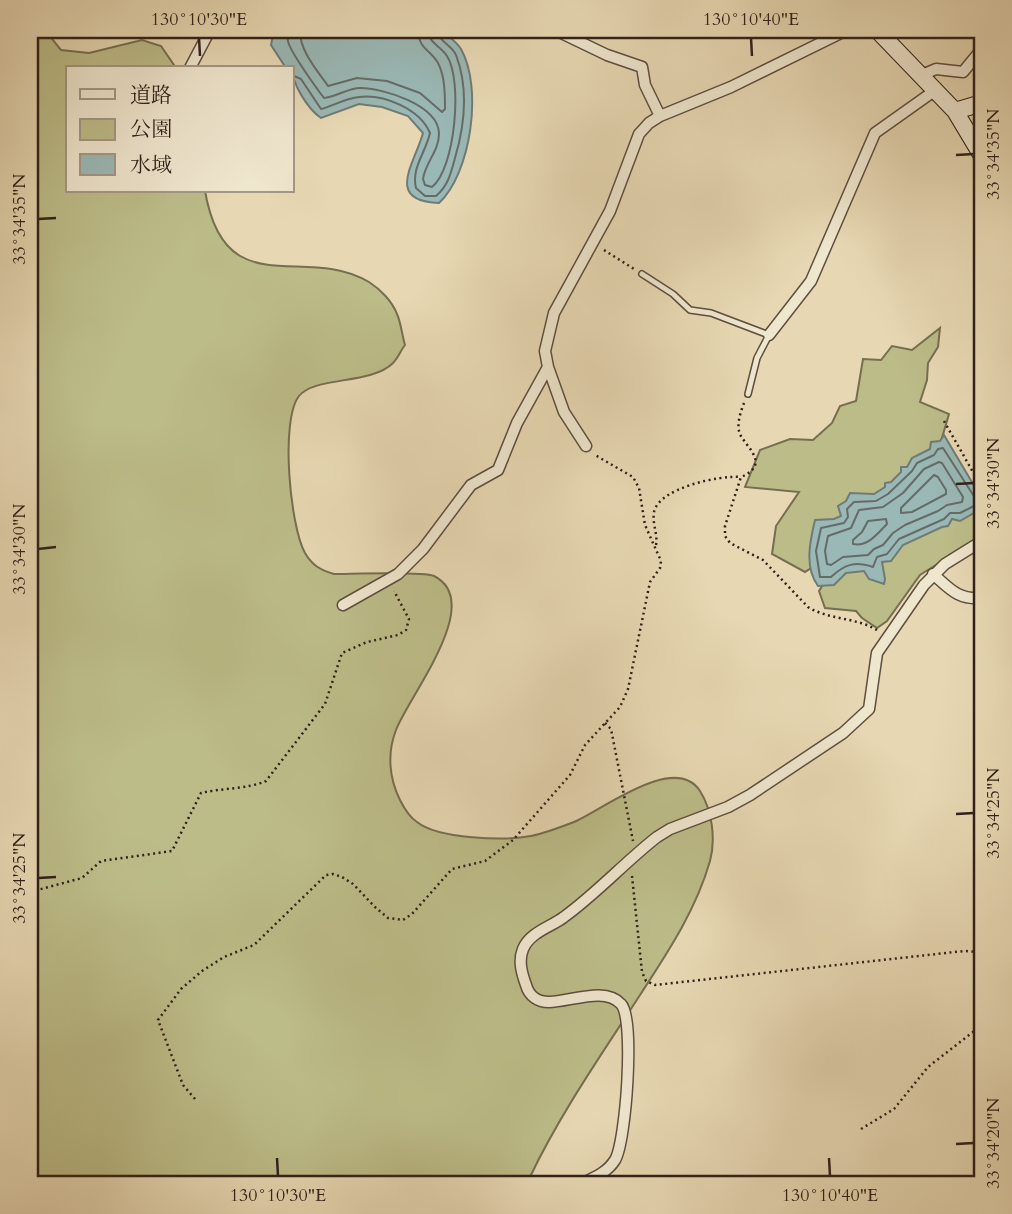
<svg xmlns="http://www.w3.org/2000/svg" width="1012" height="1214" font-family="Cardo,'Noto Serif JP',serif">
	<rect width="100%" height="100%" fill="#e7d8b3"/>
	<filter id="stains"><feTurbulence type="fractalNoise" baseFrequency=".00286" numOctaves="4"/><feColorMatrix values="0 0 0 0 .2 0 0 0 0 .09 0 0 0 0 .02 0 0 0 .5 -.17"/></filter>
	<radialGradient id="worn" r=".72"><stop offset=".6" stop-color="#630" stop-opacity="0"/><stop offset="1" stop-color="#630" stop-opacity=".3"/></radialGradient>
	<path fill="#bcbc88" stroke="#766e51" stroke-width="2" d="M 30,30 L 45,30 L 61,50 L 89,53 L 142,40 L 161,46 L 176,68 L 68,68 L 68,191 L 205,191 C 225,306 304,243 369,282 C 380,289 392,301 397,314 C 401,323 402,335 405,345 C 401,350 398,358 393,363 C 371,385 315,376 299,396 C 280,420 290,526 305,553 C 312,565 320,570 334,574 C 351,574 423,571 434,576 C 486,602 408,697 396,730 C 387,753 389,778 400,800 C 404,808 409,817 417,822 C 438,839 505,841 531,836 C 545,833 561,827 574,822 C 601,811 675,752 700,791 C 712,810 716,839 710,861 C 696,910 668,952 640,995 C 602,1054 561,1112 530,1177 L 529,1184 L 30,1184 Z
		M 940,328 L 938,347 L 928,363 L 927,380 L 920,402 L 949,414 L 939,448 L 817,564 L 805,572 L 772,554 L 776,526 L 799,492 L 745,487 L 760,450 L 790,439 L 813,440 L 832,423 L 840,406 L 856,401 L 863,359 L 881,360 L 892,346 L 912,350 Z
		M 982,507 L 982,536 L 920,575 L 887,621 L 877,628 L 862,618 L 856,611 L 825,608 L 819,591 L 826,580 L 880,559 L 925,528 Z"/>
	<path fill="#9ab8b5" stroke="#707b77" stroke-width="2" d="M 274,30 L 441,30 C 447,35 457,42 461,49 C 483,88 471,173 439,203 C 384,201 415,163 423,133 L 408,116 L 382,107 L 359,104 L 321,118 C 308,109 292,84 292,68 L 286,68 L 271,45 Z
		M 944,435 L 982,499 L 982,512 L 974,513 L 960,521 L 952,519 L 948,526 L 942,527 L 903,545 L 891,561 L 882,562 L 885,579 L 884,584 L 869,579 L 864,571 L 846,573 L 834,585 L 818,586 C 804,567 810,541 815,520 L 834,519 L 841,516 L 838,506 L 846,501 L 850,493 L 874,494 L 885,487 L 885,483 L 891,482 L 901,472 L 901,467 L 907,467 L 912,458 L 930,449 L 931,442 L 940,441 Z"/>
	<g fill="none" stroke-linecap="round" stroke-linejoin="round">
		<path stroke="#656c68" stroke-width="2" d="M 289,30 C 289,34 287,37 288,41 C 289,50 317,89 324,98 C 336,97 348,88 360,88 C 383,88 439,105 439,134 C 439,151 425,163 423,179 L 425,185 L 432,187 C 455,169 463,81 447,56 C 440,45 429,44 428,30
			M 300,30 C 299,50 317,70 328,86 L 357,78 L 387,81 L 420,93 L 442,112 L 445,109 C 445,95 445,76 438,63 C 430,49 419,50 418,30
			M 292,75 L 301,79 L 321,109 C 333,106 346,98 359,97 C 384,94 420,109 430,133 C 426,152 411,168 416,188 L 425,196 L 436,196 C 448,186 451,173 455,158 C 465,124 469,89 456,55 C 452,45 439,42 437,30
			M 943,448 L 977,501 L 976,505 L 960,513 L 950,513 L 944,519 L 899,539 L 887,554 L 877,557 L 873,567 C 855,561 845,564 831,577 L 820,577 L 816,551 L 821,528 L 844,523 L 848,517 L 847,509 L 854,502 L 876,501 L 888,494 L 912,471 L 917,463 L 934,455 L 938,449 Z
			M 939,462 L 942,463 L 963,497 L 962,502 L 947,505 L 938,511 L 905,525 L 893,533 L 883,545 L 874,549 L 868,555 L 843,557 L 831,565 L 827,564 L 825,551 L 828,536 L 851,528 L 859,510 L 883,507 L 903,493 L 924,469 Z
			M 934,475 L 938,477 L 946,490 L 946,494 L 912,512 L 901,513 L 901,508 Z
			M 886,519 L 887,524 C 877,534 868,547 853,544 L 853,540 L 862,532 L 868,521 Z"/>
		<defs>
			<path id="lane" d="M 642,274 L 673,294 L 690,310 L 711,313 L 769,335 L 757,358 L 748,394"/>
			<path id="street" d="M 555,30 L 607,55 L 642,67 L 645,85 L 660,116
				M 190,68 L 210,30
				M 922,75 L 936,69 L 963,72 L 982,49
				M 769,335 L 811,281 L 875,133 L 937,89
				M 586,446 L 564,412 L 548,367 L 545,351 L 554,313 L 610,211 L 639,134 L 649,123 L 660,116 L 731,87 L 847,30
				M 933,574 C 950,589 958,600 982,598
				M 343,605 L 398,574 L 423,549 L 471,485 L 498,470 L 517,423 L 548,367
				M 581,1184 C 593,1178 607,1173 615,1160 C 626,1142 635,1019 621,1004 C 605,986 570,1002 549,1002 C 538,1002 529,996 526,985 C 522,974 518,961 523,949 C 530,932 551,927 564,917 C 597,893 625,862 657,837 L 670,829 L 728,807 L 750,795 L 843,733 L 869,709 L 877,653 L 924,585 L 945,564 L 982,541"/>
			<path id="secondary" d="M 877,30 L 955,111 L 982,156
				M 955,111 L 982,103"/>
		</defs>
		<use href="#lane" stroke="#5e4e40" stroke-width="8"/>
		<use href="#street" stroke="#5e4e40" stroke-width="13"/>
		<use href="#secondary" stroke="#30201a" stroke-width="18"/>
		<path stroke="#30201a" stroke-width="2.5" stroke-dasharray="2 3.5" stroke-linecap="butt" d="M 604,250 L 634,269
			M 744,403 C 741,411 737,422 739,431 C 741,444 774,463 741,477 L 725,526 L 725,536 L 730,543 L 763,560 L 808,607 C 829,620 855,617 877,630
			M 944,421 L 982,488
			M 656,545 C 658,534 652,524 654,512 C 659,488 719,475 741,477
			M 605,723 L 611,729 L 633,841
			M 632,876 L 642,972 L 646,981 L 655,985 L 964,951 L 982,952
			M 30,892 L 82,878 L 101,861 L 172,851 L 201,793 C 222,788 248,789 266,781 L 325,704 L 342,653 L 367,642 L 398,635 L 406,630 L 409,619 L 394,591
			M 195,1099 L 183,1085 L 158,1020 L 181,989 L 202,971 L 224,957 L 254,945 L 326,875 L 333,874 L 342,877 L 353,884 L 375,907 L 388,918 L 403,920 L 412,914 L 452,869 L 485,861 L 513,840 L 570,775 L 585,745 L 620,707 L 628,689 L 650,582 L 660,568 L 661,561 L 645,525 L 639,488 L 633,477 L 595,455
			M 861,1129 L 894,1109 L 928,1067 L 982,1025"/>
		<use href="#lane" stroke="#efe6ce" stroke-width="5"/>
		<use href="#street" stroke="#efe6ce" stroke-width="10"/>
		<use href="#secondary" stroke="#efe6ce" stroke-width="16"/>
	</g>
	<path fill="none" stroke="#30201a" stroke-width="2.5" d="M 199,38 L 200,56M 751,38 L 752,56M 956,155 L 974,154M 38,219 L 56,218M 956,484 L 974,483M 38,549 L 56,547M 956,814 L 974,813M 38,878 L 56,877M 956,1144 L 974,1143M 277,1158 L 278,1176M 829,1158 L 830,1176"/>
	<rect width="1012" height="1214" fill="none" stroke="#e7d8b3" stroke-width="77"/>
	<rect x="66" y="66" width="228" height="126" fill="#efe6ce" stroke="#a39786" stroke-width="2"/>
	<rect x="80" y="89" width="35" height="10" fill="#efe6ce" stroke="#a39786" stroke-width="2"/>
	<text x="130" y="102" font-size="21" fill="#30201a">道路</text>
	<rect x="80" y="119" width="35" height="21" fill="#bcbc88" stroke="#a39786" stroke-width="2"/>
	<text x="130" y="136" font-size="21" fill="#30201a">公園</text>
	<rect x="80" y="154" width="35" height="21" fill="#9ab8b5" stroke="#a39786" stroke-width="2"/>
	<text x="130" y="172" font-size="21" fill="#30201a">水域</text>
	<rect x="38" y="38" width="936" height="1138" fill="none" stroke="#30201a" stroke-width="2.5"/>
	<g font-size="18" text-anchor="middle" fill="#30201a">
		<text x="199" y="25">130°10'30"E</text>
		<text x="751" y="25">130°10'40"E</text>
		<text transform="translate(993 154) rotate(-90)" y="6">33°34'35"N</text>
		<text transform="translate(19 219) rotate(-90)" y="6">33°34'35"N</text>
		<text transform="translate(993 483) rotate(-90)" y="6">33°34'30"N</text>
		<text transform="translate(19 549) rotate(-90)" y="6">33°34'30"N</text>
		<text transform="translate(993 813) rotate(-90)" y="6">33°34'25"N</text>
		<text transform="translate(19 878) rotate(-90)" y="6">33°34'25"N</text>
		<text transform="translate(993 1143) rotate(-90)" y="6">33°34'20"N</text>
		<text x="278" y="1201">130°10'30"E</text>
		<text x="830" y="1201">130°10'40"E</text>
	</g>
	<rect width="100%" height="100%" filter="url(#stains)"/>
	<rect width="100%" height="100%" fill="url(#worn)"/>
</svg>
